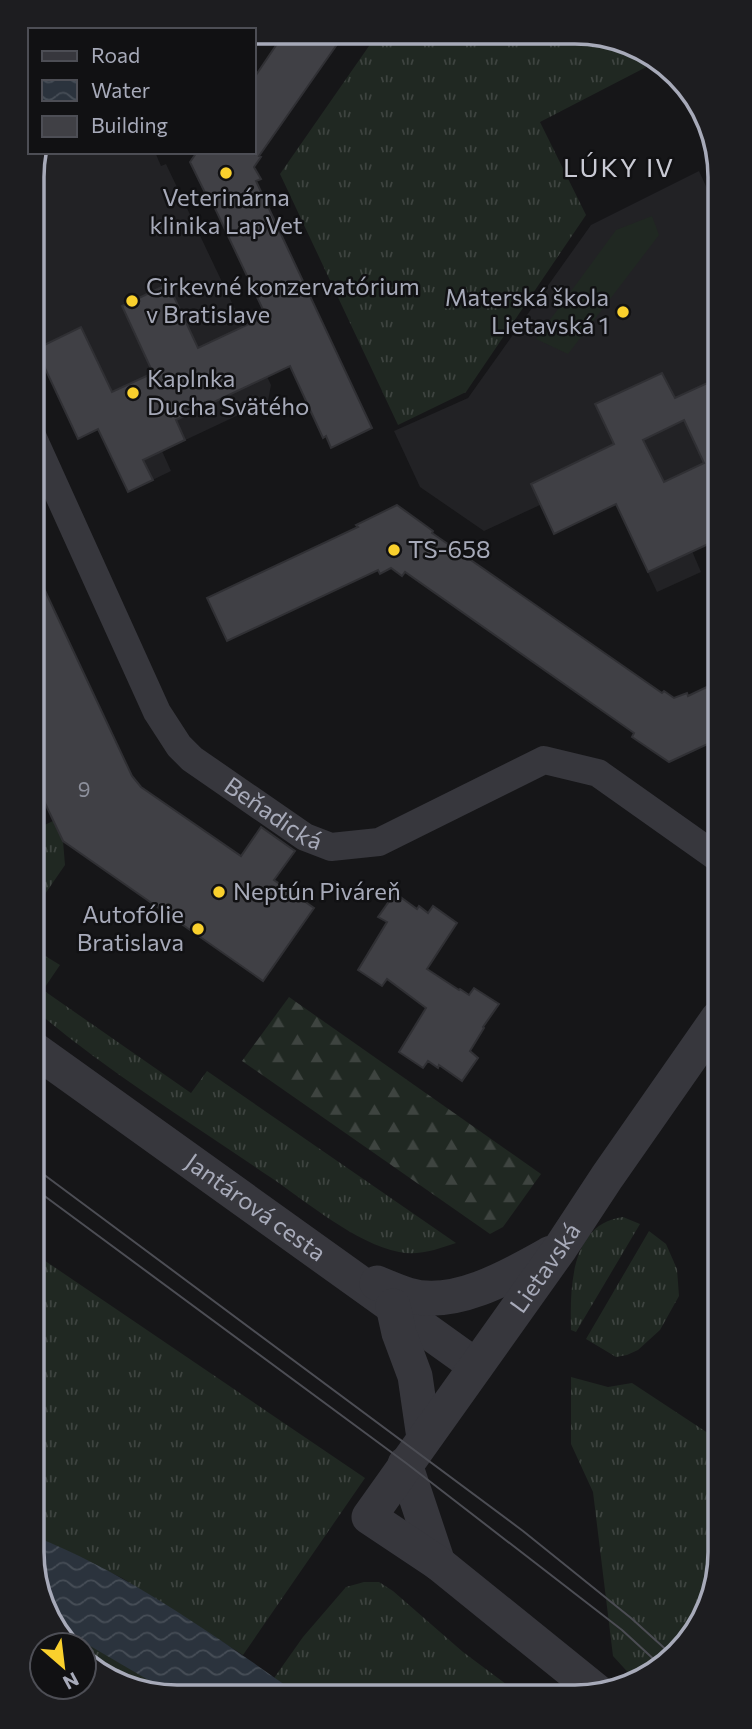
<svg xmlns="http://www.w3.org/2000/svg" width="752" height="1729" font-family="Commissioner,sans-serif">
	<defs>
		<pattern id="grass-tufts" width="24" height="20" patternUnits="userSpaceOnUse" patternTransform="scale(1.75)"><rect width="24" height="20" fill="#202822"/><path d="M3 7l-1-3M5 7V3M7 7l1-3M15 17l-1-3M17 17v-4M19 17l1-3" fill="none" stroke="#3e4440"/></pattern>
		<pattern id="forest-firs" width="22" height="20" patternUnits="userSpaceOnUse" patternTransform="scale(1.75)"><rect width="22" height="20" fill="#202822"/><path d="M5 1l3.5 6h-7zM16 11l3.5 6h-7z" fill="#3e4440"/></pattern>
		<pattern id="water-waves" width="16" height="10" patternUnits="userSpaceOnUse" patternTransform="scale(1.75)"><rect width="16" height="10" fill="#2b333d"/><path d="M0 5q4-4 8 0t8 0" fill="none" stroke="#474e57"/></pattern>
	</defs>
	<rect width="100%" height="100%" fill="#161618"/>
	<path fill="#222225" d="M 36,152 L 155,152 L 161,166 L 166,164 L 271,385 L 268,401 L 162,451 L 171,471 L 128,492 L 98,430 L 78,439 L 32,342 L 32,167 Z
		M 699,171 L 716,208 L 717,540 L 692,551 L 701,572 L 657,592 L 616,504 L 554,534 L 540,505 L 484,531 L 420,487 L 394,431 L 468,398 L 591,225 Z"/>
	<path fill="url(#grass-tufts)" d="M 378,33 L 604,34 L 656,62 L 540,122 L 586,215 L 466,392 L 398,425 L 280,174 Z
		M 53,821 L 63,841 L 65,865 L 34,910 L 34,830 Z
		M 34,954 L 42,954 L 60,965 L 43,990 L 191,1093 L 207,1071 L 456,1243 C 438,1249 419,1256 399,1252 C 355,1243 307,1202 270,1177 C 191,1123 108,1072 35,1010 Z
		M 623,1217 L 640,1224 L 576,1332 L 571,1330 C 570,1288 570,1224 623,1217 Z
		M 649,1231 L 666,1244 L 677,1269 L 679,1296 L 660,1330 L 638,1350 L 627,1355 L 616,1357 L 586,1339 Z
		M 35,1254 L 365,1478 L 243,1655 L 122,1578 L 36,1537 Z
		M 571,1377 L 608,1387 L 632,1383 L 720,1441 L 720,1562 L 685,1648 L 634,1679 L 613,1656 L 593,1492 L 571,1444 Z
		M 364,1582 L 379,1582 L 393,1591 L 463,1652 L 518,1693 L 298,1694 L 274,1678 L 303,1637 L 346,1587 Z
		M 61,1629 L 161,1686 L 174,1695 L 149,1695 L 84,1663 L 84,1645 L 71,1645 Z"/>
	<path fill="url(#forest-firs)" d="M 289,997 L 541,1174 L 503,1227 L 490,1234 L 242,1061 Z"/>
	<path fill="#202822" d="M 652,216 L 659,235 L 568,354 L 536,339 L 616,230 Z"/>
	<path fill="url(#water-waves)" d="M 36,1537 C 131,1575 215,1636 298,1694 L 174,1695 L 61,1629 L 36,1590 Z"/>
	<path fill="#404045" stroke="#303034" stroke-width="2" fill-rule="evenodd" d="M 285,32 L 345,33 L 259,156 L 261,157 L 254,167 L 261,179 L 256,181 L 372,428 L 331,448 L 326,436 L 323,438 L 290,366 L 176,420 L 185,440 L 143,460 L 153,480 L 128,492 L 98,429 L 78,439 L 36,349 L 81,327 L 112,392 L 153,373 L 122,306 L 168,284 L 198,348 L 266,316 L 212,202 L 210,203 L 190,162 L 197,152 L 247,152 L 254,154 L 254,78 Z
		M 662,373 L 675,398 L 716,379 L 717,540 L 648,572 L 616,504 L 554,534 L 531,484 L 614,444 L 595,404 ZM 684,420 L 704,463 L 664,482 L 643,440 Z
		M 397,505 L 433,531 L 432,533 L 662,693 L 664,691 L 674,698 L 687,693 L 688,696 L 717,682 L 718,736 L 709,740 L 710,743 L 669,762 L 632,737 L 634,733 L 405,572 L 402,576 L 391,568 L 380,574 L 378,570 L 227,641 L 207,598 L 358,527 L 356,525 Z
		M 33,565 L 132,776 L 141,787 L 241,856 L 261,827 L 295,851 L 274,880 L 314,908 L 263,981 L 63,841 L 34,780 Z
		M 395,893 L 417,909 L 419,906 L 428,913 L 433,906 L 457,923 L 427,969 L 459,990 L 460,989 L 469,995 L 474,988 L 499,1004 L 483,1027 L 484,1028 L 470,1051 L 478,1058 L 462,1081 L 439,1065 L 438,1068 L 428,1061 L 423,1068 L 399,1052 L 426,1008 L 387,979 L 382,986 L 358,970 L 387,922 L 378,917 Z"/>
	<g fill="none" stroke-linecap="round" stroke-linejoin="round">
		<path stroke="#37373d" stroke-width="28" id="s1" d="M 33,438 L 157,712 L 179,746 L 192,759 L 305,837 L 331,847 L 379,842 L 544,760 L 598,773 L 718,858"/>
		<g stroke="#37373d" stroke-width="35">
			<path id="s2" d="M 35,1050 L 476,1366"/>
			<path d="M 377,1283 C 387,1287 398,1292 408,1295 C 454,1309 512,1275 551,1253"/>
			<path d="M 393,1306 L 399,1333 L 415,1376 L 424,1438"/>
			<path d="M 405,1464 L 438,1563"/>
			<path id="s3" d="M 599,1693 L 438,1563 L 369,1517 L 561,1247 L 607,1177 L 718,1018"/>
		</g>
		<path stroke="#4c4d54" stroke-width="2" d="M 35,1168 L 523,1531 L 631,1618 L 672,1655
			M 35,1189 L 406,1463 L 622,1630 L 659,1664"/>
	</g>
	<g fill="#f9d02d" stroke="#111113" stroke-width="2.5">
		<circle cx="226" cy="173" r="7"/>
		<circle cx="132" cy="301" r="7"/>
		<circle cx="623" cy="312" r="7"/>
		<circle cx="133" cy="393" r="7"/>
		<circle cx="394" cy="550" r="7"/>
		<circle cx="219" cy="892" r="7"/>
		<circle cx="198" cy="929" r="7"/>
	</g>
	<g text-anchor="middle" stroke-width="5" stroke-linejoin="round" paint-order="stroke">
		<g font-size="21" fill="#8d909c">
			<text x="84" y="797">9</text>
		</g>
		<g font-size="24" fill="#a7aab9" stroke="#111113" text-anchor="start">
			<text x="226" y="206" text-anchor="middle">Veterinárna<tspan x="226" dy="28">klinika LapVet</tspan></text>
			<text x="146" y="295">Cirkevné konzervatórium<tspan x="146" dy="28">v Bratislave</tspan></text>
			<text x="609" y="306" text-anchor="end">Materská škola<tspan x="609" dy="28">Lietavská 1</tspan></text>
			<text x="147" y="387">Kaplnka<tspan x="147" dy="28">Ducha Svätého</tspan></text>
			<text x="408" y="558">TS-658</text>
			<text x="233" y="900">Neptún Piváreň</text>
			<text x="184" y="923" text-anchor="end">Autofólie<tspan x="184" dy="28">Bratislava</tspan></text>
		</g>
		<g font-size="24" fill="#a7aab9" stroke="#111113">
			<text dy="8" stroke="none"><textPath href="#s1" startOffset="458">Beňadická</textPath></text>
			<text dy="8" stroke="none"><textPath href="#s2" startOffset="271">Jantárová cesta</textPath></text>
			<text dy="8" stroke="none"><textPath href="#s3" startOffset="595">Lietavská</textPath></text>
		</g>
		<g font-size="26" letter-spacing="2" fill="#c9cad4" stroke="#111113">
			<text x="619" y="177">LÚKY IV</text>
		</g>
	</g>
	<path d="M0 0H752V1729H0ZM177 44H575A133 133 0 0 1 708 177V1552A133 133 0 0 1 575 1685H177A133 133 0 0 1 44 1552V177A133 133 0 0 1 177 44Z" fill="#1d1d20" fill-rule="evenodd"/>
	<path fill="none" stroke="#a7aab9" stroke-width="3.5" d="M177 44H575A133 133 0 0 1 708 177V1552A133 133 0 0 1 575 1685H177A133 133 0 0 1 44 1552V177A133 133 0 0 1 177 44Z"/>
	<rect x="28" y="28" width="228" height="126" fill="#111113" stroke="#4d4e55" stroke-width="2"/>
	<rect x="42" y="51" width="35" height="10" fill="#37373d" stroke="#4d4e55" stroke-width="2"/>
	<text x="91" y="63" font-size="21" fill="#a7aab9">Road</text>
	<rect x="42" y="80" width="35" height="21" fill="url(#water-waves)" stroke="#4d4e55" stroke-width="2"/>
	<text x="91" y="98" font-size="21" fill="#a7aab9">Water</text>
	<rect x="42" y="116" width="35" height="21" fill="#404045" stroke="#4d4e55" stroke-width="2"/>
	<text x="91" y="133" font-size="21" fill="#a7aab9">Building</text>
	<g transform="translate(63 1666) rotate(152)"><circle r="33" fill="#111113" stroke="#4d4e55" stroke-width="2"/>
	<path d="M0-5L12 26L0 18L-12 26Z" fill="#f9d02d"/>
	<text y="-10" font-size="19" font-weight="bold" text-anchor="middle" fill="#a7aab9">N</text>
	</g>
</svg>
